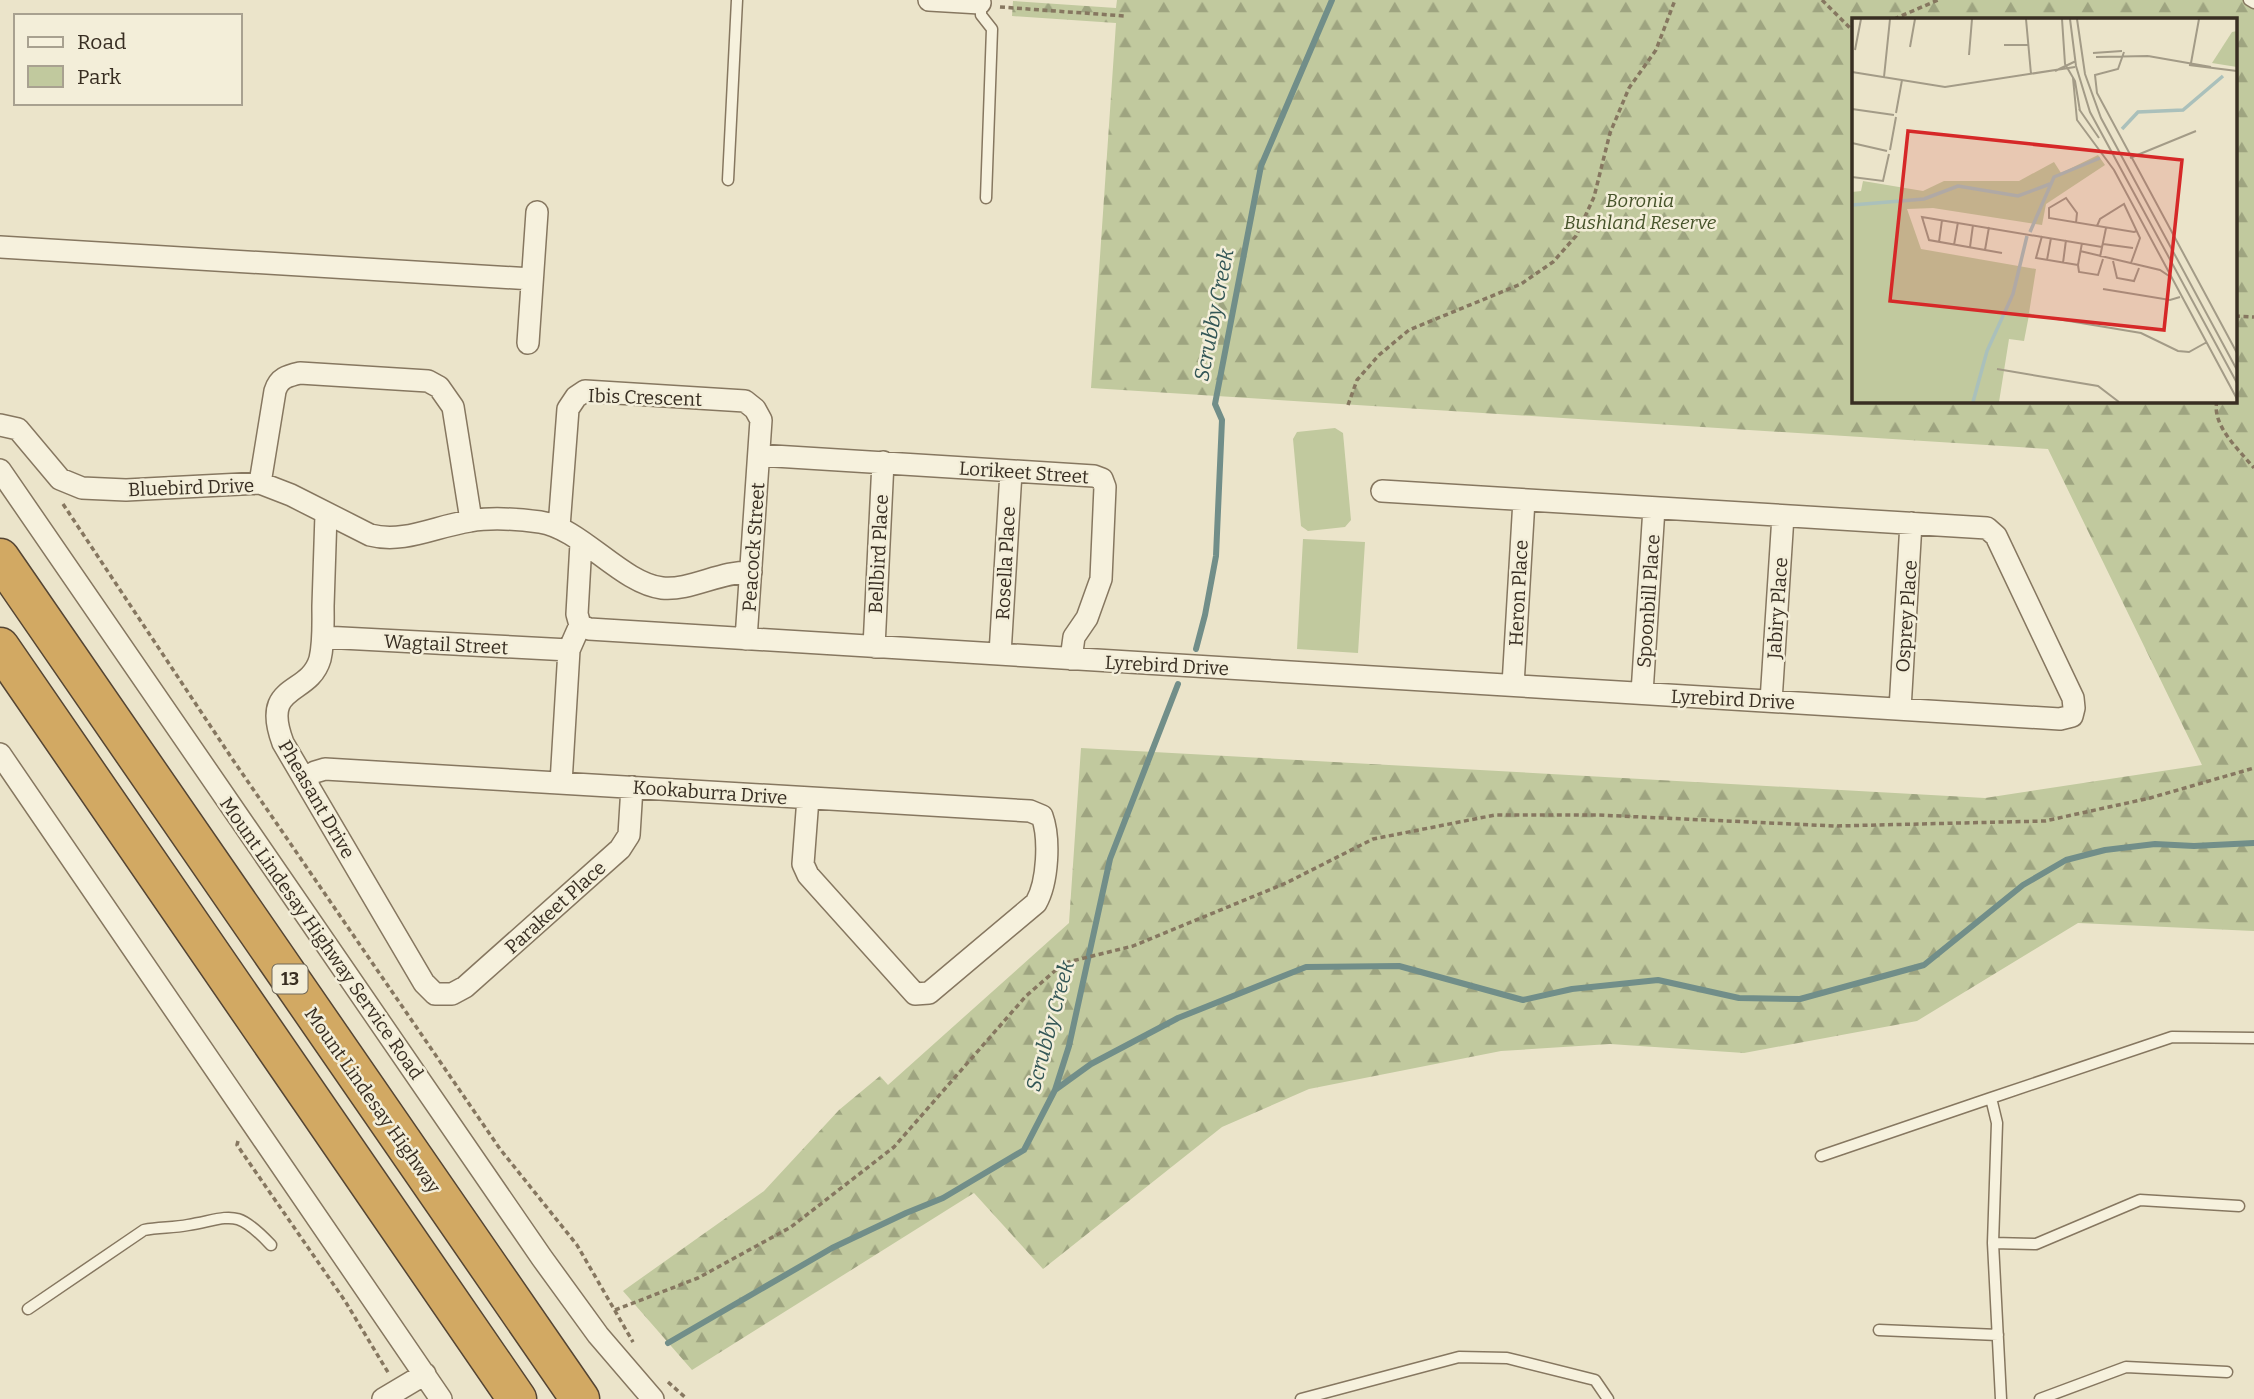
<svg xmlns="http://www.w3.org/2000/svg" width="2254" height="1399" font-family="Bitter,serif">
	<defs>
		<pattern id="forest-firs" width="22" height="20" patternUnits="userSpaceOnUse" patternTransform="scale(1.75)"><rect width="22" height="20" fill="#c1c99e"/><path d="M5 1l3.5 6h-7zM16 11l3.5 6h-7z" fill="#9ea480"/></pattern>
	</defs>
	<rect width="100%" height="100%" fill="#ebe4ca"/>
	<path fill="#c1c99e" d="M 1335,428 L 1343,433 L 1351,520 L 1345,527 L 1308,531 L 1301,526 L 1293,439 L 1297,432 Z
		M 1303,539 L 1365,542 L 1358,653 L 1297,649 Z"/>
	<path fill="url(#forest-firs)" fill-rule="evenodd" d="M 1117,0 L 2254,0 L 2254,931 L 2078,923 L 1917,1021 L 1744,1053 L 1610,1044 L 1501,1051 L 1309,1089 L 1222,1127 L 1043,1269 L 974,1193 L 692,1370 L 623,1291 L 764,1191 L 839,1110 L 880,1076 L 888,1085 L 1069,923 L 1081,748 L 1985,798 L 2202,765 L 2048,449 L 1091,388 L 1116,23 L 1012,16 L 1013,1 L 1116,8 ZM 1853,19 L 2235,19 L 2235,401 L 1853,401 Z"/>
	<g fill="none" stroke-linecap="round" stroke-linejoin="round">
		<path stroke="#718e89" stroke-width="6" d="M 1196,649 L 1205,615 L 1216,556 L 1222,420 L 1215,404 L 1261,166 L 1332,0
			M 1055,1090 L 1091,1064 L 1178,1018 L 1306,967 L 1399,966 L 1523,1000 L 1572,989 L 1658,980 L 1739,998 L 1800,999 L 1924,965 L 2023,885 L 2066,860 L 2105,850 L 2155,844 L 2194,846 L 2254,843
			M 668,1343 L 832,1248 L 906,1213 L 943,1198 L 1024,1150 L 1055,1090 L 1069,1046 L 1110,859 L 1178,684"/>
		<defs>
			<path id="lane" d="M 981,0 L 981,15 L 992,29 L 986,198
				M 2249,0 L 2254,3
				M 728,180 L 737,0
				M 1991,1098 L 2172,1037 L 2254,1038
				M 1821,1156 L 1991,1098 L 1997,1123 L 1993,1243 L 2001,1399
				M 1993,1243 L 2036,1244 L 2140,1200 L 2239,1206
				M 28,1309 L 144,1230 C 159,1227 173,1228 188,1225 C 233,1217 236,1208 271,1245
				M 1879,1330 L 1998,1335
				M 1301,1399 L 1459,1357 L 1507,1358 L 1595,1380 L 1608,1399
				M 2040,1399 L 2126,1367 L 2227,1372"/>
			<path id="street" d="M 929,0 L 980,3
				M 0,247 L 532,279
				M 528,343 L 537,212
				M 0,425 L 18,429 L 60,479 L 82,488 L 126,490 L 260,483 L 291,495 L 370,535 C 404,544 436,526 470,521 C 492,517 517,519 540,522 C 581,528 621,583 662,588 C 690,591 721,571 751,572
				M 759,455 L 1094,476 L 1102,479 L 1105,487 L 1101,579 L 1087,618 L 1074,637 L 1071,659
				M 0,470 L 542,1258 L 598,1335 L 653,1399
				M 260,483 L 275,391 C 279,378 287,376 300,373 L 428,381 L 439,387 L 453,407 L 471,520
				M 326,514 C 325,545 324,575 323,606 C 323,623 324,642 320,659 C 309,697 260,682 283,743 L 424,983 L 435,994 L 452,994 L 465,987 L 620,849 L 629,835 L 632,787
				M 559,527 L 568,409 L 576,397 L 585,391 L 745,401 L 755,409 L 761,420 L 746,639
				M 580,625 L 589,629 L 2060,719 L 2072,716 L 2074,708 L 2073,698 L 1996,536 L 1987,528 L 1382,491
				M 323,637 L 569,650
				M 874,647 L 883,462
				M 1000,654 L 1011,472
				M 1513,685 L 1524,500
				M 1642,693 L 1654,508
				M 1771,701 L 1783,516
				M 1900,709 L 1911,523
				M 0,754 L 441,1399
				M 305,780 L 315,772 L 325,769 L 1030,811 L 1042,816 C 1050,838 1048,882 1036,903 L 929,993 L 915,994 L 808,875 L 803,864 L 808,798
				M 561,783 L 569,650 L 580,625 L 577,614 L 581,543
				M 383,1399 L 425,1374"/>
			<path id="highway" d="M 0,558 L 580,1399
				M 0,647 L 517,1399"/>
		</defs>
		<use href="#lane" stroke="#867760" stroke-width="13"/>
		<use href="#street" stroke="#867760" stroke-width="24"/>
		<use href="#highway" stroke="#554533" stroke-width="41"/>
		<path stroke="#867760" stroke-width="3.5" stroke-dasharray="5 3.5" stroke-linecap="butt" d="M 1822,0 L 1853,31
			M 1000,7 L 1125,16
			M 1894,19 L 1938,0
			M 2235,316 L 2254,317
			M 2217,401 C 2211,425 2240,451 2254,468
			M 1348,405 L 1357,380 L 1379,355 L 1409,330 L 1521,284 L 1553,262 L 1576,236 L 1594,197 L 1610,133 L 1629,88 L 1656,50 L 1675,0
			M 63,504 L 231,757 L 500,1149 L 577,1245 L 633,1342
			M 238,1141 L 237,1145 L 345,1301 L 389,1374
			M 615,1310 L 698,1278 L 791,1227 L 894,1147 L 1026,996 L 1064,963 L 1133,946 L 1286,883 L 1373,839 L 1495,815 L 1598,815 L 1835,826 L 2045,821 L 2150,798 L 2254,768
			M 668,1382 L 687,1399"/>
		<use href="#lane" stroke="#f6f1dd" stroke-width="10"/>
		<use href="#street" stroke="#f6f1dd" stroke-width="21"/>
		<use href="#highway" stroke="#d2a963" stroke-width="38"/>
	</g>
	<g text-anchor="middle" stroke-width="5" stroke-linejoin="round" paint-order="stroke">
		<rect fill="#f3eed9" stroke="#706859" stroke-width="2" x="272.5" y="964.5" width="35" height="29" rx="5"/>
		<g font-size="18" font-weight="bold" fill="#382e22">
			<text x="290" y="985">13</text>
		</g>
		<g font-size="19" font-style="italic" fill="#46532a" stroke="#f3eed9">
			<text x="1640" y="207">Boronia<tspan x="1640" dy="22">Bushland Reserve</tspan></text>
		</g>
		<g font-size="19" fill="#382e22" stroke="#f3eed9">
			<text transform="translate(645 397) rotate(2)" y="7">Ibis Crescent</text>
			<text transform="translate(1024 472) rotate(4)" y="7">Lorikeet Street</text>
			<text transform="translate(191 487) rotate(-2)" y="7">Bluebird Drive</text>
			<text transform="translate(753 547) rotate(-86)" y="7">Peacock Street</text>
			<text transform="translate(878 554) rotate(-87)" y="7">Bellbird Place</text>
			<text transform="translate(1005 563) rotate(-87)" y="7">Rosella Place</text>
			<text transform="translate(1518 593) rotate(-87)" y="7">Heron Place</text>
			<text transform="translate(1648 601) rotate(-86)" y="7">Spoonbill Place</text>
			<text transform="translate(1777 608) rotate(-86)" y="7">Jabiry Place</text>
			<text transform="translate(1906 616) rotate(-86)" y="7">Osprey Place</text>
			<text transform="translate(446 644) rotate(3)" y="7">Wagtail Street</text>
			<text transform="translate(1167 665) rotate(3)" y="7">Lyrebird Drive</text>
			<text transform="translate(1733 699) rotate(3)" y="7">Lyrebird Drive</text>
			<text transform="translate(710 792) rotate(4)" y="7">Kookaburra Drive</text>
			<text transform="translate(317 799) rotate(60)" y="7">Pheasant Drive</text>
			<text transform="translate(555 907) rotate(-42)" y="7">Parakeet Place</text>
			<text transform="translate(322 938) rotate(55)" y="7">Mount Lindesay Highway Service Road</text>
			<text transform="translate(373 1100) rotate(55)" y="7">Mount Lindesay Highway</text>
		</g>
		<g font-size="21" font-style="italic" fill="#335656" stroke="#f3eed9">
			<text transform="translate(1214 315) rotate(-79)" y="7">Scrubby Creek</text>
			<text transform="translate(1050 1026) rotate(-75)" y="7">Scrubby Creek</text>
		</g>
	</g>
	<g transform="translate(1852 18)">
		<rect width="385" height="385" fill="#ebe4ca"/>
		<path d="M 246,137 L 253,147 L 194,186 L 190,207 L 81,190 L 55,191 L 69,231 L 184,251 L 177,295 L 189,299 L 177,297 L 172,323 L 157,321 L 147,384 L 0,384 L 0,174 L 9,173 L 11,163 L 71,173 L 92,163 L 167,163 L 202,144 L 209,155 Z" fill="#c1c99e"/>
		<path d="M 385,13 L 385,49 L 360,45 L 380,14 Z" fill="#c1c99e"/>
		<path fill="none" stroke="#aac0bb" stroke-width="3.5" d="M 270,111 L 286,94 L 331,92 L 371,58M 0,187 L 72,181 L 106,168 L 166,178 L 198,166M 178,214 L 202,159 L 248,140M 121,384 L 135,333 L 161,276 L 175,218"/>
		<path fill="none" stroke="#a39b87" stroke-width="2" d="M 174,1 L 179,56M 210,1 L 213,46 L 223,63 L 228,93M 218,1 L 224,48 L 238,94 L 385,365M 225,1 L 233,56 L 249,100 L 385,352M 152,27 L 177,27M 58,29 L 63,1M 3,32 L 9,1M 272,34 L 266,51 L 243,57 L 245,75 L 385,335M 241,35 L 270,33M 117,37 L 120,1M 296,38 L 359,49M 244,39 L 296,38M 339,45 L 347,1M 337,47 L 385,53M 203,53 L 224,43M 0,54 L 93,69 L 223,49M 32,59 L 38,1M 221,60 L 225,102 L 262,152 L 385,381M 0,91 L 42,97M 227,91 L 247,120M 44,95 L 50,62M 0,125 L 35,133M 38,132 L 44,99M 278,140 L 344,113M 0,159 L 31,163 L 37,136M 224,205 L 225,195 L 214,180 L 197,190 L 197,200 L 282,214 L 285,213M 245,208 L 248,201 L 272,186 L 288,220 L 279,245M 190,218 L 184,240 L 226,247M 87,224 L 90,202M 251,226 L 281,230M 102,227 L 106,204M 118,229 L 121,207M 133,232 L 137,209M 228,233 L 308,252 L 320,260M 150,235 L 77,222 L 70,199 L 250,229M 248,239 L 254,210M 195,242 L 199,220M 261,243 L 265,260 L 282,263 L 287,250M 211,245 L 214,222M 226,247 L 227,254 L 246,257 L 251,241M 226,247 L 230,225M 251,271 L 318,282 L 328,279M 193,299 L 289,315 L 326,333 L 337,334 L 355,324M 145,351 L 246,368 L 267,384"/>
		<path fill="#d62828" fill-opacity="0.15" stroke="#d62828" stroke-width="3.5" d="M 56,113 L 330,142 L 312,312 L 38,283 Z"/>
		<rect width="385" height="385" fill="none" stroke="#382e22" stroke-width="3.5"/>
	</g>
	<rect x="14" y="14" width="228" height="91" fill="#f3eed9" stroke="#a8a190" stroke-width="2"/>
	<rect x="28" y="37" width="35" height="10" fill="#f6f1dd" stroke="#a8a190" stroke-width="2"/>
	<text x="77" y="49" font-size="21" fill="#382e22">Road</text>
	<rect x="28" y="66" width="35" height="21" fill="#c1c99e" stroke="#a8a190" stroke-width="2"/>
	<text x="77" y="84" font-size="21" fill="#382e22">Park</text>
</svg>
